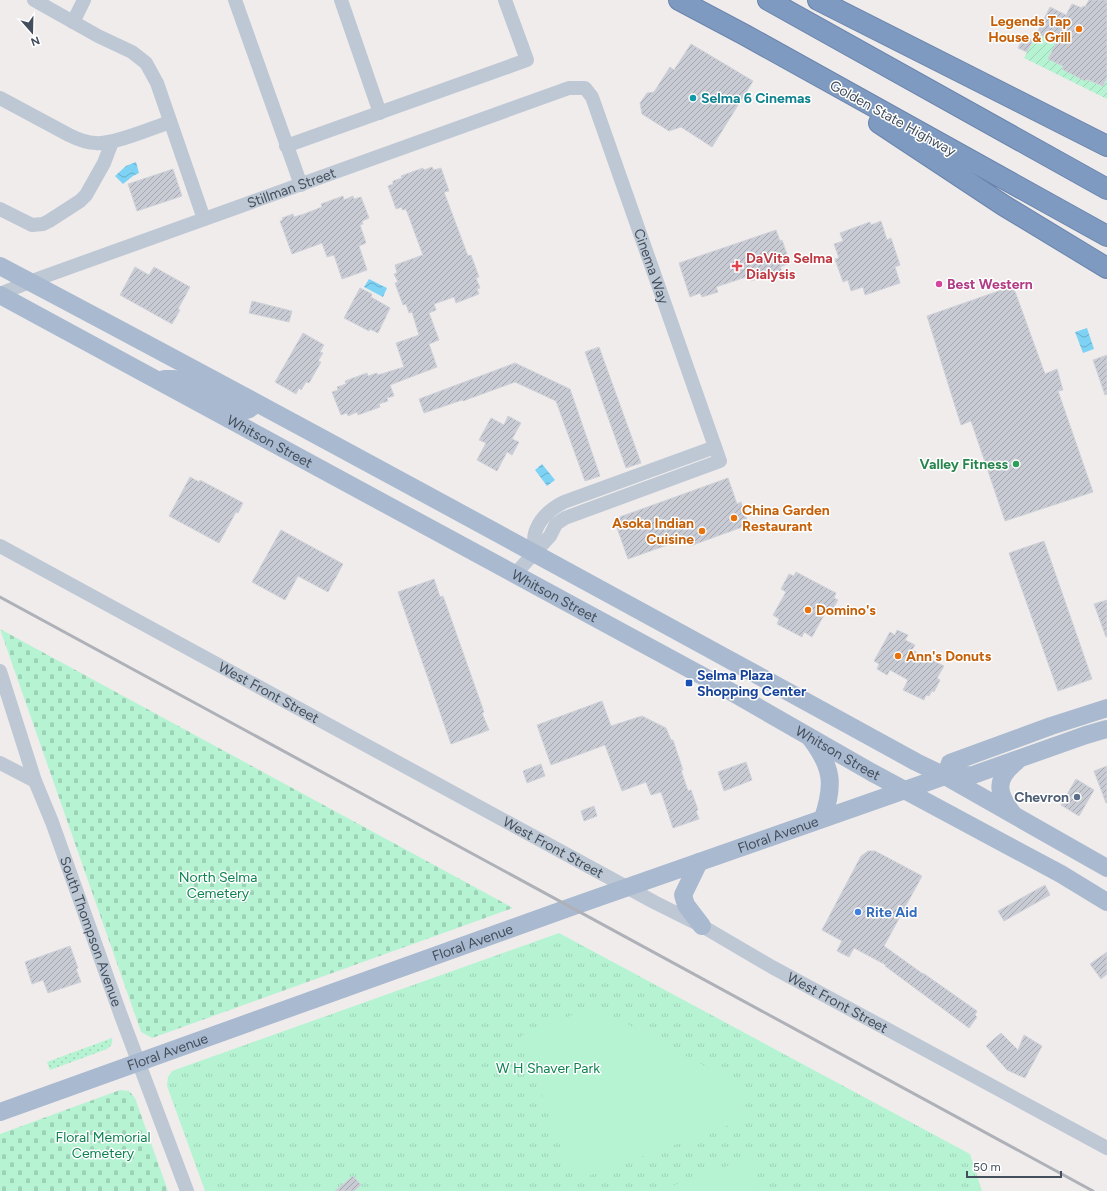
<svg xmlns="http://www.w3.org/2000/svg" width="1107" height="1191" font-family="Figtree,sans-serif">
	<defs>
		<pattern id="grass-dots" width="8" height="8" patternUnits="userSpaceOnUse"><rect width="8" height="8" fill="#b5f3d2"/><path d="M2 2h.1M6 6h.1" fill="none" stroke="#9dd2b7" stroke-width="1.8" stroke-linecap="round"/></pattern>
		<pattern id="cemetery-stones" width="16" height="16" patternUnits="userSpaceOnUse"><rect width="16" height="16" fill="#b5f3d2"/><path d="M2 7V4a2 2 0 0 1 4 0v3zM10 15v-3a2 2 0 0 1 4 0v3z" fill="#9dd2b7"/></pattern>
		<pattern id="park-tufts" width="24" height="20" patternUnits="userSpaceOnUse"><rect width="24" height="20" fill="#b5f3d2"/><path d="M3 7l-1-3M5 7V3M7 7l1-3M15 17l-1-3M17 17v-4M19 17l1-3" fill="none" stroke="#9dd2b7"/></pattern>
		<pattern id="garden-furrows" width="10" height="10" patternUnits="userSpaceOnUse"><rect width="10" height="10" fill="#b5f3d2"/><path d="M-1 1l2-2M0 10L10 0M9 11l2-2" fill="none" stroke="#9dd2b7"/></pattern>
		<pattern id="water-waves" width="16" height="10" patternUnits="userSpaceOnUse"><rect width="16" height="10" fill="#7ed2f4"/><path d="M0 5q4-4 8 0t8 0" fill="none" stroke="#69adc9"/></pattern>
		<pattern id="building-hatch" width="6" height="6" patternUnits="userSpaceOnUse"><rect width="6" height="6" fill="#c8cbd3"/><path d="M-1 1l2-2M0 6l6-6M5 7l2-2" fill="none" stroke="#a4a7ae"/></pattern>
	</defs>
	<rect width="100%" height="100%" fill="#f0ecec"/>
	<path fill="url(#grass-dots)" d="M 112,1038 C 113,1043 111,1046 107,1049 L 50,1070 L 47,1062 Z"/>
	<path fill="url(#cemetery-stones)" d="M 0,629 L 513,908 L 152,1038 L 141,1032 Z
		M 120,1090 L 129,1091 L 135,1098 L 168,1191 L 0,1191 L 0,1134 Z"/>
	<path fill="url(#park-tufts)" d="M 559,933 L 970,1154 L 982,1191 L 205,1191 L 167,1086 L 168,1077 L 172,1071 Z"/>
	<path fill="url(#garden-furrows)" d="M 1042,23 L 1053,29 L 1056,43 L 1048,59 L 1063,66 L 1062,69 L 1085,80 L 1086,79 L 1102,86 L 1107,77 L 1107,99 L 1024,58 Z"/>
	<path fill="#b5f3d2" d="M 594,1006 L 738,1084 L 749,1118 L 588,1176 C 577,1174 572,1172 566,1162 L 521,1036 Z
		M 752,1157 L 759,1191 L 658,1191 Z"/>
	<path fill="url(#water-waves)" d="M 136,162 L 139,173 L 133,176 L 123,184 L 115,176 L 126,166 Z
		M 369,279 L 387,288 L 383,297 L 364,287 Z
		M 1087,328 L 1094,349 L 1083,353 L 1075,332 Z
		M 542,464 L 555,480 L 547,486 L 535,470 Z"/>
	<path fill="url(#building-hatch)" stroke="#d0d2d9" d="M 1089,0 L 1107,0 L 1107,77 L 1103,86 L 1086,79 L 1085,81 L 1062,69 L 1063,66 L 1048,59 L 1056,43 L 1037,33 L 1050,7 L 1066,15 L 1072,4 L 1082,8 L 1083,6 L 1085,7 Z
		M 1024,36 L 1033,40 L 1027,52 L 1018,48 Z
		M 691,44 L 753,81 L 712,147 L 681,127 L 669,131 L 642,114 L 640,103 L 647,93 L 654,92 L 670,67 L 674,70 Z
		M 432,167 L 434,170 L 441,168 L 449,191 L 444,192 L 468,256 L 471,255 L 479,277 L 476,278 L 480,288 L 477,289 L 479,294 L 456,303 L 454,297 L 434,304 L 436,310 L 429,313 L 439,340 L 429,344 L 437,367 L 390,385 L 394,396 L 387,398 L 388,401 L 379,404 L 380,407 L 358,415 L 357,412 L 348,416 L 347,413 L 341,415 L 332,392 L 338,390 L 337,387 L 346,384 L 345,381 L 367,373 L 368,376 L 377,373 L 378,375 L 404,367 L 396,343 L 419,335 L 412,312 L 409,313 L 406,304 L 403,305 L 395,283 L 398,282 L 394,274 L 397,273 L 395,265 L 423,255 L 406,209 L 402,210 L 402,207 L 396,209 L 388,186 L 393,184 L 393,181 L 402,178 L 401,176 L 423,168 L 424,170 Z
		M 173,169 L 182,196 L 137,211 L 128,184 Z
		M 343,196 L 344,200 L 353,196 L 354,199 L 361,197 L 369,218 L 362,221 L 363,224 L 360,225 L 366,243 L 359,246 L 367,270 L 342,279 L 334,255 L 327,257 L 322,243 L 292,254 L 280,221 L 283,220 L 282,218 L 293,214 L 294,217 L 304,214 L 322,207 L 321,204 Z
		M 881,221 L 887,240 L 891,238 L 900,265 L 895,267 L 900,283 L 865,295 L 863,287 L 851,291 L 848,280 L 843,282 L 835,259 L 839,258 L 834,244 L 843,241 L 840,233 L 870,222 L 871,225 Z
		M 776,230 L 780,241 L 782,240 L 790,263 L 780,267 L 782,271 L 751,281 L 749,276 L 716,287 L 718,292 L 702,297 L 700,293 L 690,297 L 679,263 Z
		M 135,267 L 149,275 L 154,267 L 190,287 L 178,309 L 180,310 L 172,324 L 120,295 Z
		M 1013,286 L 1045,374 L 1057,369 L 1063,390 L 1058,391 L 1093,492 L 1005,521 L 971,421 L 961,425 L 927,316 Z
		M 360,288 L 372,294 L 371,297 L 390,308 L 378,333 L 370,329 L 369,331 L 344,318 Z
		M 252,301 L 292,311 L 289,322 L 249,313 Z
		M 303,333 L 324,345 L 320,352 L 323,353 L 318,361 L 321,362 L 309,383 L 306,382 L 301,390 L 299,388 L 296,394 L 275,382 Z
		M 599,347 L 641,463 L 626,468 L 585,352 Z
		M 1107,355 L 1107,394 L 1105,395 L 1093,360 Z
		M 515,363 L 570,389 L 600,476 L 585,481 L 556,401 L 515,382 L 463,401 L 462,400 L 424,413 L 419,399 Z
		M 508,416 L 521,423 L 512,439 L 519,442 L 512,455 L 507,452 L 497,471 L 477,460 L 486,443 L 479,440 L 491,418 L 504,425 Z
		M 190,477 L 199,482 L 200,480 L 243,503 L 238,513 L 236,512 L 219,543 L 169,516 Z
		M 728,478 L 737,504 L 741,502 L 747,520 L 743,521 L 745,526 L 690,546 L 687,538 L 628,559 L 614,519 Z
		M 281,530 L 343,564 L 328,592 L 298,576 L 285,600 L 252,582 Z
		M 1044,541 L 1092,679 L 1058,691 L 1009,553 Z
		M 796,572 L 836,593 L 834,598 L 838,600 L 829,615 L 825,613 L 812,637 L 804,632 L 802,637 L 777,624 L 779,619 L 773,615 L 786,592 L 781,589 L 789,574 L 794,576 Z
		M 434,579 L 440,597 L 443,596 L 484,712 L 482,713 L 489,730 L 451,744 L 398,592 Z
		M 1107,600 L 1107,637 L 1106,637 L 1094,604 Z
		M 897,630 L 908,635 L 905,640 L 915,645 L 912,650 L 944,666 L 937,678 L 940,680 L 934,692 L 932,691 L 929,696 L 926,695 L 924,700 L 903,690 L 908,680 L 890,670 L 887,675 L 877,669 L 879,664 L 874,661 L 890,632 L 895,635 Z
		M 602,701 L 611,726 L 642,716 L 666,728 L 671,740 L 673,740 L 683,770 L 681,770 L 688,791 L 691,790 L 698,810 L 696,811 L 699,819 L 673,828 L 661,792 L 651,795 L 646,782 L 622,791 L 605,745 L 551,765 L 537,725 Z
		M 746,762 L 752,780 L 724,791 L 718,772 Z
		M 541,764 L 545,776 L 527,783 L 523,771 Z
		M 1107,766 L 1107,803 L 1106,803 L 1094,771 Z
		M 1076,779 L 1094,790 L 1079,816 L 1061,805 Z
		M 594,806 L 597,816 L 584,821 L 581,811 Z
		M 868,851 L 875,851 L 922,876 L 884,946 L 923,974 L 923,973 L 977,1011 L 975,1015 L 977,1017 L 969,1028 L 885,966 L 886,965 L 854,948 L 849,957 L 837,951 L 842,941 L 822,930 L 861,856 Z
		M 1045,885 L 1050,895 L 1004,921 L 998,911 Z
		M 70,946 L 78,968 L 76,969 L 81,982 L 48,993 L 43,980 L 32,984 L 25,962 Z
		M 1107,952 L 1107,974 L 1101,979 L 1090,964 Z
		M 1001,1033 L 1018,1050 L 1024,1035 L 1042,1046 L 1025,1078 L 1007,1070 L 986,1046 Z
		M 353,1176 L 361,1185 L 354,1191 L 335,1191 Z"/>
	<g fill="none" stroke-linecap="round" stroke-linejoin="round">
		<defs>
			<path id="highway" d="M 679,0 L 745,35 L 1107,236
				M 768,0 L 1107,189
				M 818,0 L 1107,146
				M 879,123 L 1003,205 L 1107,268"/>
		</defs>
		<use href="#highway" stroke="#6a85ad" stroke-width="22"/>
		<g stroke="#bec8d4" stroke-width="14">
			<path d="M 34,0 L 98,36 L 132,52 L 146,63 L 157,83 L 204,219"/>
			<path d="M 235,0 L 301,185"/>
			<path d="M 341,0 L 380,113"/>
			<path d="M 73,22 L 84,0"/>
			<path d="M 0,98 L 69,135 C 77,139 86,143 96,143 C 113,145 152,128 170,122"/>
			<path d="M 286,146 L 527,60 L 505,0"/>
			<path d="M 0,209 L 32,225 L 43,224 L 49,221 L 80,201 L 86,195 L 104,163 L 112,142"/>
			<path id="s1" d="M 0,294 L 29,282 L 569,88 L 585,88 L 592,97 L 720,461 L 565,518 L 556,524 L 550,536 L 515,574"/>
			<path id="s2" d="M 0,546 L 654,902 L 702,926 L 772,967 L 1107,1148"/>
			<path d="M 534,552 C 534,546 533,537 536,530 C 541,517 552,508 564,502 L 715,447"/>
			<path id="s3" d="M 0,671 L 35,781 L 52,822 L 120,1013 L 187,1191"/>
			<path d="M 0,763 L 35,781"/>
		</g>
		<g stroke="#a9b9cf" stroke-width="18">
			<path d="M 0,266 C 307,428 612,595 916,762 L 945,776 L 1107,868"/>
			<path id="s4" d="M 0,295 L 721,686 L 871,772 L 1061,874 L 1107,902"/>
			<path d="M 164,379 L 174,379 L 189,382 L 241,410 C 249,411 251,408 256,403"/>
			<path d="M 811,739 C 833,768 834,785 823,818"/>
			<path d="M 945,776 L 950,763 L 1051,726 L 1107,708"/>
			<path d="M 1013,814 C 996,792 995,779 1017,761"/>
			<path d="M 699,862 L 683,895 L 686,905 L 702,926"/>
			<path id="s5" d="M 0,1112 L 571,907 L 945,776 L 973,775 L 1086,735 L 1107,729"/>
		</g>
		<use href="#highway" stroke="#7f9ac1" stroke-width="20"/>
		<path stroke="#aeb1b8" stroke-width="3" d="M 0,597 L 1093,1191"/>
	</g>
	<g fill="#e8710a" stroke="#fff" stroke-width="1.5">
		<circle cx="1079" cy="29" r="4"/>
		<circle cx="734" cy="518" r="4"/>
		<circle cx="702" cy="531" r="4"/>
		<circle cx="808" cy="610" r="4"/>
		<circle cx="898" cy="656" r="4"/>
	</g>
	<circle fill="#0f9aa8" stroke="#fff" stroke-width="1.5" cx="693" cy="98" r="4"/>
	<path fill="#e0444e" stroke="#fff" stroke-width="1.5" d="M735 260h4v4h4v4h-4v4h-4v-4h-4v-4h4z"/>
	<circle fill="#d1479c" stroke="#fff" stroke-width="1.5" cx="939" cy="284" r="4"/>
	<circle fill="#2e9e5b" stroke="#fff" stroke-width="1.5" cx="1016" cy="464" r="4"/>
	<rect fill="#1a4fb4" stroke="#fff" stroke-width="1.5" x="685" y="679" width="8" height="8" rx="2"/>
	<circle fill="#5c6f8a" stroke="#fff" stroke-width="1.5" cx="1077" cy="797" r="4"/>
	<circle fill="#3f7fe0" stroke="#fff" stroke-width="1.5" cx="858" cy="912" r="4"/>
	<g text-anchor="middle" stroke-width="3" stroke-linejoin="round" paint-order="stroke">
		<g font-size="14" font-weight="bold" fill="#c56008" stroke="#fff" text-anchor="start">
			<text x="1071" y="26" text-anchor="end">Legends Tap<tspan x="1071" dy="16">House &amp; Grill</tspan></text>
			<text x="742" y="515">China Garden<tspan x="742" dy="16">Restaurant</tspan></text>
			<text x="694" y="528" text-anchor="end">Asoka Indian<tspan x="694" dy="16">Cuisine</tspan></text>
			<text x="816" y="615">Domino's</text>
			<text x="906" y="661">Ann's Donuts</text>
		</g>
		<g font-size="14" font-weight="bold" fill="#0d838f" stroke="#fff" text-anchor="start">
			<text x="701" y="103">Selma 6 Cinemas</text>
		</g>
		<g font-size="14" fill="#434e5c" stroke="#fff">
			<text transform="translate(893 118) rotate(29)" y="5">Golden State Highway</text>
			<text dy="5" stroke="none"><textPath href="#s1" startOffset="310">Stillman Street</textPath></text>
			<text dy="5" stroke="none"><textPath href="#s1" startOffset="812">Cinema Way</textPath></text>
			<text dy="5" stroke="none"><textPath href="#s4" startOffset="307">Whitson Street</textPath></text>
			<text dy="5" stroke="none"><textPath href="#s4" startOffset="631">Whitson Street</textPath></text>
			<text dy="5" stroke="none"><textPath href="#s2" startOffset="306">West Front Street</textPath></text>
			<text dy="5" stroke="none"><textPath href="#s4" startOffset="955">Whitson Street</textPath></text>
			<text dy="5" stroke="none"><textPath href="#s5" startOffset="826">Floral Avenue</textPath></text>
			<text dy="5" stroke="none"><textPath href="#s2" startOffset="630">West Front Street</textPath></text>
			<text dy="5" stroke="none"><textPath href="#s3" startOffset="276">South Thompson Avenue</textPath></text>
			<text dy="5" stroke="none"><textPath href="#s5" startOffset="502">Floral Avenue</textPath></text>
			<text dy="5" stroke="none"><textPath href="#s2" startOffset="954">West Front Street</textPath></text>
			<text dy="5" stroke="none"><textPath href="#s5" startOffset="178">Floral Avenue</textPath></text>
		</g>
		<g font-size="14" font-weight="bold" fill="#be3a42" stroke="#fff" text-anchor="start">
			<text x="746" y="263">DaVita Selma<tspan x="746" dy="16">Dialysis</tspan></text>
		</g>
		<g font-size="14" font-weight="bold" fill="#b23c85" stroke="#fff" text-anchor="start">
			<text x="947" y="289">Best Western</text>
		</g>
		<g font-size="14" font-weight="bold" fill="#27864d" stroke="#fff" text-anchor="end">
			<text x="1008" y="469">Valley Fitness</text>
		</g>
		<g font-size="14" font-weight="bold" fill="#164399" stroke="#fff" text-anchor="start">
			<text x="697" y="680">Selma Plaza<tspan x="697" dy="16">Shopping Center</tspan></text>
		</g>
		<g font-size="14" font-weight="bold" fill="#4e5e75" stroke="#fff" text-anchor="end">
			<text x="1069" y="802">Chevron</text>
		</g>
		<g font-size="14" fill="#0e8352" stroke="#fff">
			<text x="218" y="882">North Selma<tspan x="218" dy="16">Cemetery</tspan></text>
			<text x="548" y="1073">W H Shaver Park</text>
			<text x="103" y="1142">Floral Memorial<tspan x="103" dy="16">Cemetery</tspan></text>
		</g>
		<g font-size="14" font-weight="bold" fill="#366cbe" stroke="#fff" text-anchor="start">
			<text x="866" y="917">Rite Aid</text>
		</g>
	</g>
	<g transform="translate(32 32) rotate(160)" stroke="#ffffff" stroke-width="3" paint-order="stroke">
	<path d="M0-3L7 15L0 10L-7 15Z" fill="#434e5c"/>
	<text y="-6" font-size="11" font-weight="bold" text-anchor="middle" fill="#434e5c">N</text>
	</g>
	<path d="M967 1171v6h94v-6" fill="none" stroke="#434e5c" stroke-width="2"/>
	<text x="973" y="1171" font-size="12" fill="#434e5c" stroke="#ffffff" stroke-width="3" paint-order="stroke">50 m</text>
</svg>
